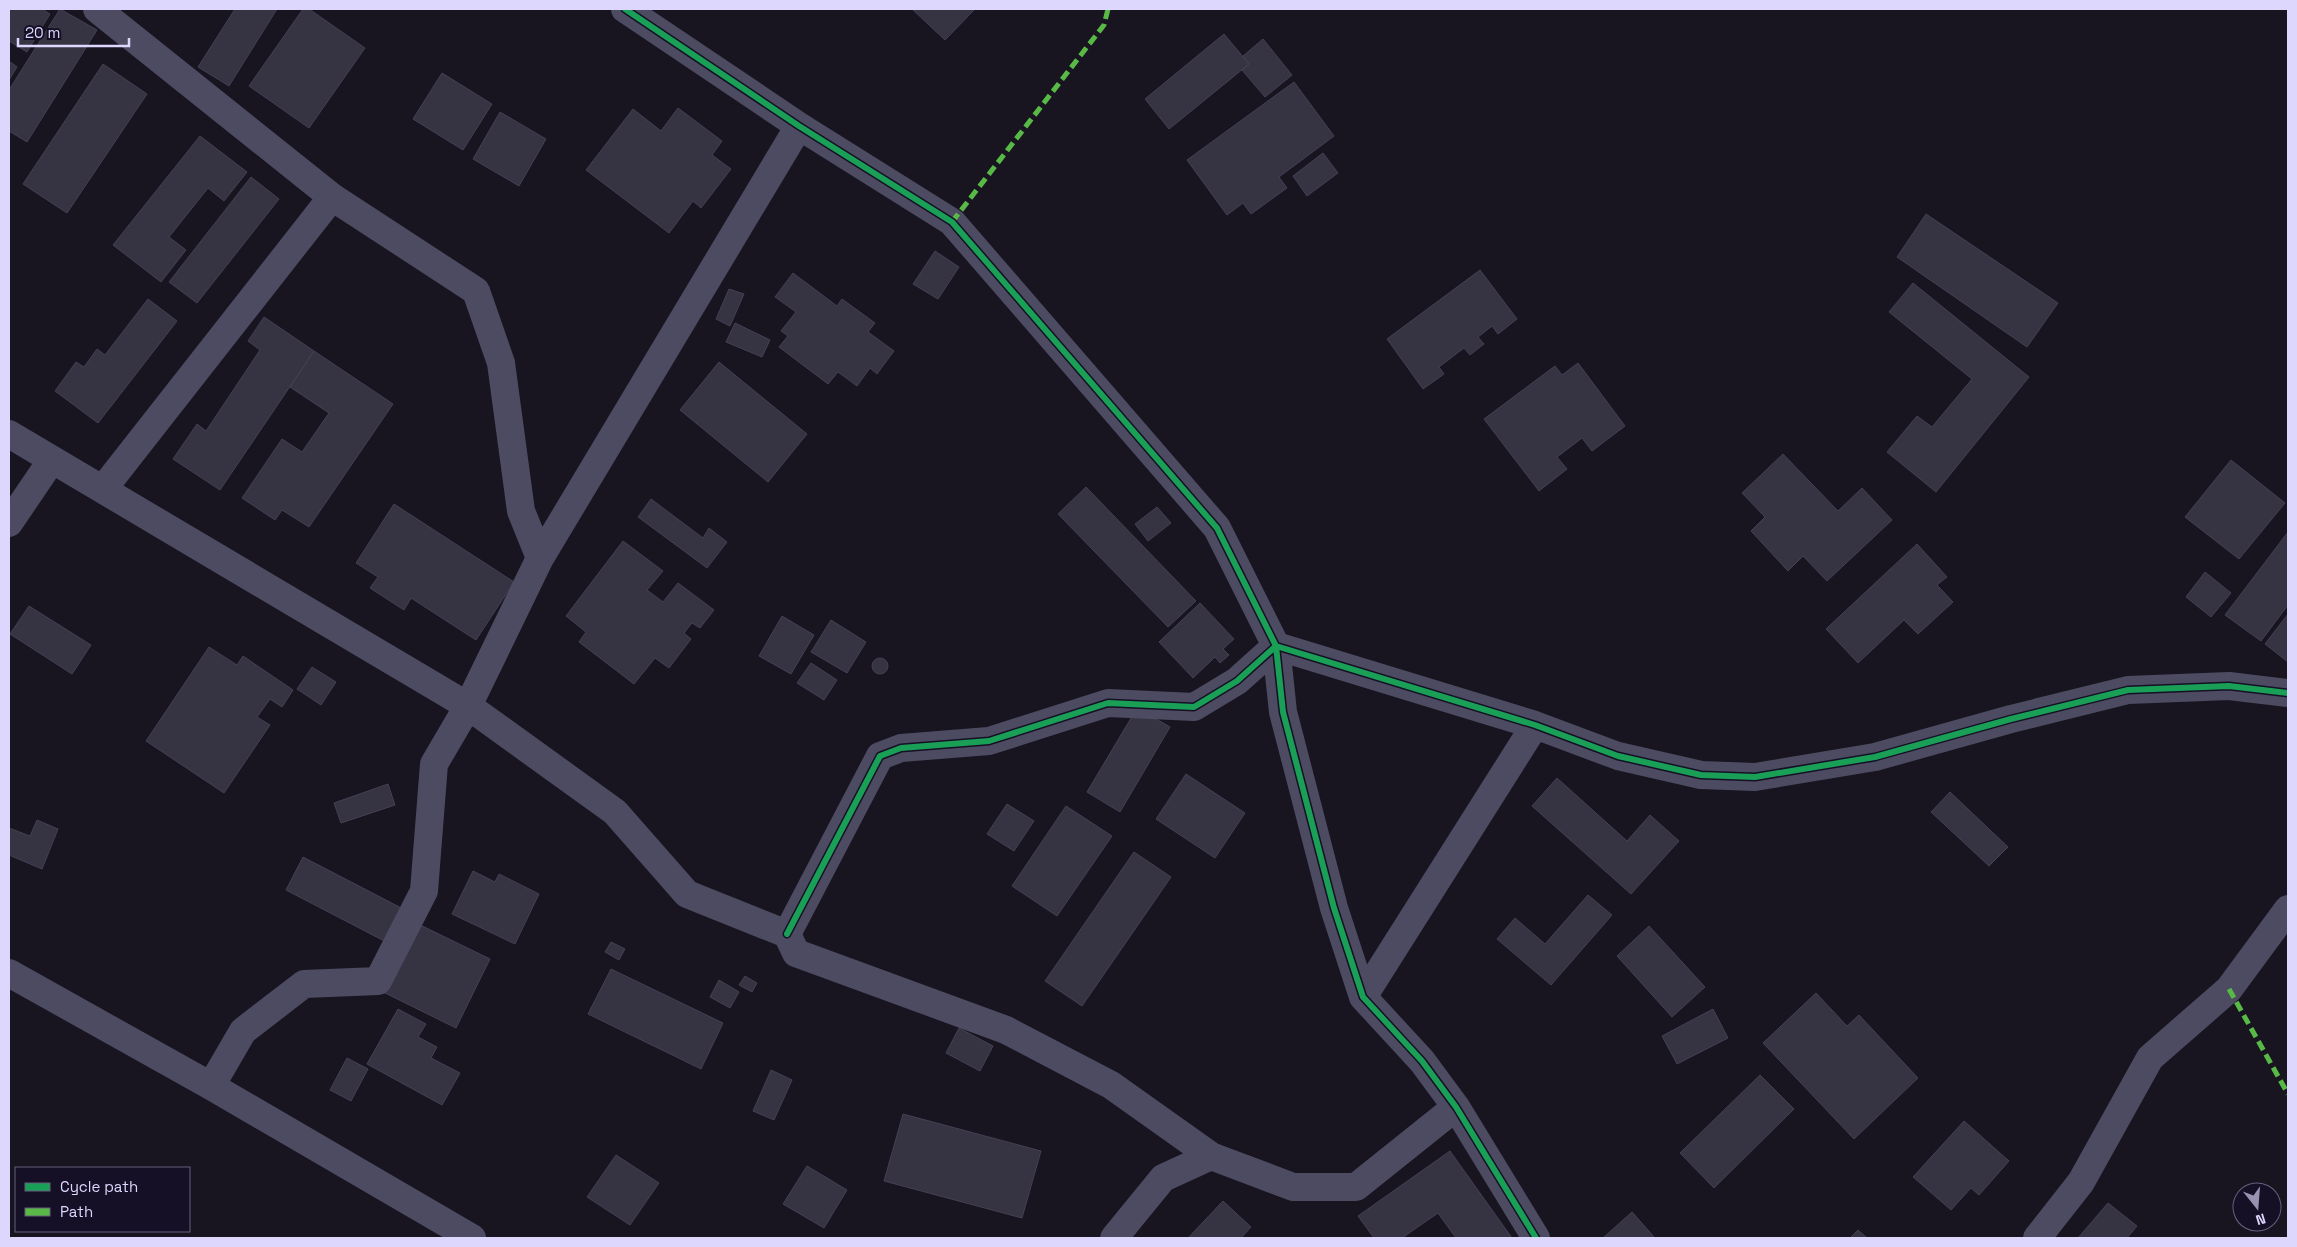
<svg xmlns="http://www.w3.org/2000/svg" width="2297" height="1247" font-family="'Space Grotesk',sans-serif">
	<rect width="100%" height="100%" fill="#181521"/>
	<path fill="#363343" stroke="#454054" d="M 9,9 L 42,9 L 50,14 L 27,52 L 9,41 Z
		M 60,9 L 97,30 L 27,142 L 9,131 L 9,90 Z
		M 235,9 L 277,9 L 229,86 L 198,67 Z
		M 303,9 L 309,9 L 365,48 L 309,128 L 249,86 Z
		M 912,9 L 975,9 L 945,40 Z
		M 1224,34 L 1249,64 L 1169,129 L 1145,99 Z
		M 1263,39 L 1292,75 L 1265,97 L 1242,70 L 1249,64 L 1243,56 Z
		M 9,61 L 17,67 L 9,80 Z
		M 103,64 L 147,94 L 67,213 L 23,184 Z
		M 442,73 L 492,104 L 463,150 L 413,119 Z
		M 1294,82 L 1334,136 L 1279,177 L 1287,188 L 1251,214 L 1243,203 L 1227,215 L 1187,160 Z
		M 678,108 L 722,141 L 712,155 L 731,169 L 701,208 L 693,201 L 669,233 L 586,170 L 633,109 L 661,131 Z
		M 500,112 L 546,139 L 519,186 L 473,159 Z
		M 200,136 L 247,172 L 224,201 L 208,188 L 169,237 L 186,250 L 161,282 L 113,245 Z
		M 1323,153 L 1338,173 L 1307,196 L 1293,176 Z
		M 251,177 L 279,199 L 197,303 L 169,282 Z
		M 1926,214 L 2058,303 L 2027,347 L 1897,257 Z
		M 935,251 L 959,267 L 938,299 L 913,284 Z
		M 1480,270 L 1517,319 L 1498,334 L 1492,326 L 1478,337 L 1484,344 L 1470,355 L 1464,348 L 1439,367 L 1444,374 L 1423,389 L 1387,339 Z
		M 793,273 L 837,306 L 842,299 L 875,323 L 868,332 L 894,351 L 877,374 L 870,368 L 857,386 L 838,372 L 828,384 L 779,347 L 788,336 L 781,331 L 796,312 L 775,297 Z
		M 1913,283 L 2029,377 L 1936,492 L 1887,452 L 1917,416 L 1932,427 L 1972,379 L 1889,312 Z
		M 729,289 L 744,294 L 730,326 L 716,319 Z
		M 148,299 L 177,321 L 98,423 L 55,391 L 76,362 L 84,367 L 97,349 L 105,355 Z
		M 264,317 L 314,351 L 220,490 L 173,459 L 197,424 L 206,431 L 260,350 L 248,341 Z
		M 735,323 L 770,340 L 762,357 L 726,342 Z
		M 314,351 L 393,404 L 309,527 L 282,510 L 275,520 L 242,498 L 282,439 L 302,452 L 329,413 L 290,387 Z
		M 719,362 L 807,434 L 768,482 L 680,410 Z
		M 1578,363 L 1625,426 L 1592,451 L 1582,438 L 1557,457 L 1567,469 L 1539,491 L 1484,419 L 1555,366 L 1562,375 Z
		M 1783,454 L 1838,511 L 1862,488 L 1892,520 L 1827,581 L 1803,556 L 1788,571 L 1751,531 L 1765,517 L 1742,493 Z
		M 2231,460 L 2285,503 L 2239,559 L 2185,517 Z
		M 1086,487 L 1196,601 L 1168,627 L 1058,514 Z
		M 651,499 L 703,538 L 709,528 L 727,542 L 707,568 L 638,517 Z
		M 394,504 L 514,582 L 476,640 L 411,598 L 404,610 L 370,588 L 378,577 L 356,563 Z
		M 1157,507 L 1171,523 L 1148,541 L 1135,524 Z
		M 2288,532 L 2288,605 L 2261,641 L 2225,615 Z
		M 623,541 L 663,571 L 647,590 L 663,602 L 678,583 L 714,610 L 700,628 L 692,623 L 684,633 L 691,639 L 669,668 L 655,658 L 634,684 L 579,642 L 586,632 L 566,616 Z
		M 1917,544 L 1947,577 L 1937,585 L 1953,602 L 1918,634 L 1904,620 L 1858,663 L 1826,629 Z
		M 2205,572 L 2231,593 L 2211,617 L 2186,597 Z
		M 1200,603 L 1234,639 L 1223,649 L 1229,655 L 1220,663 L 1215,657 L 1193,678 L 1159,642 Z
		M 29,606 L 91,645 L 72,674 L 10,634 Z
		M 2288,614 L 2288,662 L 2265,644 Z
		M 782,616 L 814,635 L 791,674 L 759,656 Z
		M 831,620 L 866,642 L 847,673 L 811,652 Z
		M 209,647 L 237,665 L 243,656 L 293,690 L 282,707 L 270,699 L 257,717 L 270,725 L 224,793 L 146,741 Z
		M872 666a8 8 0 1 1 16 0a8 8 0 1 1-16 0Z
		M 811,663 L 837,680 L 824,700 L 797,683 Z
		M 312,667 L 336,682 L 321,705 L 297,689 Z
		M 1137,708 L 1170,727 L 1120,812 L 1087,792 Z
		M 1186,774 L 1245,813 L 1215,858 L 1156,819 Z
		M 1557,778 L 1627,841 L 1650,815 L 1679,841 L 1631,894 L 1532,806 Z
		M 388,784 L 395,805 L 341,823 L 334,803 Z
		M 1950,792 L 2008,847 L 1989,866 L 1931,812 Z
		M 1007,804 L 1034,821 L 1014,851 L 987,834 Z
		M 1066,806 L 1112,836 L 1057,916 L 1012,886 Z
		M 37,820 L 58,829 L 42,869 L 9,855 L 9,828 L 30,836 Z
		M 1134,852 L 1171,877 L 1082,1006 L 1045,981 Z
		M 303,857 L 409,912 L 392,945 L 286,890 Z
		M 473,871 L 495,882 L 499,874 L 539,894 L 515,944 L 452,914 Z
		M 1588,895 L 1612,915 L 1551,985 L 1497,939 L 1515,918 L 1545,944 Z
		M 414,922 L 490,959 L 456,1028 L 379,990 Z
		M 1649,926 L 1705,987 L 1672,1017 L 1617,956 Z
		M 611,942 L 625,949 L 619,960 L 605,952 Z
		M 611,969 L 723,1023 L 701,1069 L 588,1014 Z
		M 745,976 L 757,983 L 752,992 L 739,985 Z
		M 719,980 L 739,992 L 730,1008 L 710,997 Z
		M 1816,993 L 1847,1026 L 1859,1015 L 1918,1078 L 1854,1139 L 1763,1043 Z
		M 398,1009 L 426,1024 L 418,1037 L 437,1047 L 431,1058 L 460,1073 L 442,1105 L 367,1064 Z
		M 1713,1009 L 1728,1038 L 1677,1064 L 1662,1036 Z
		M 959,1028 L 993,1046 L 980,1071 L 946,1053 Z
		M 347,1058 L 368,1069 L 351,1101 L 330,1090 Z
		M 771,1070 L 792,1080 L 774,1120 L 753,1111 Z
		M 1760,1075 L 1794,1109 L 1714,1188 L 1680,1153 Z
		M 903,1114 L 1041,1151 L 1022,1218 L 884,1181 Z
		M 1964,1121 L 2009,1161 L 1979,1195 L 1971,1188 L 1951,1210 L 1913,1177 Z
		M 1450,1151 L 1512,1238 L 1456,1238 L 1438,1213 L 1402,1238 L 1374,1238 L 1358,1216 Z
		M 616,1155 L 659,1183 L 630,1225 L 587,1197 Z
		M 807,1166 L 847,1190 L 824,1228 L 783,1204 Z
		M 1223,1201 L 1251,1227 L 1241,1238 L 1188,1238 Z
		M 2108,1203 L 2137,1226 L 2127,1238 L 2078,1238 Z
		M 1632,1212 L 1655,1238 L 1603,1238 Z
		M 1858,1230 L 1867,1238 L 1850,1238 Z"/>
	<g fill="none" stroke-linecap="round" stroke-linejoin="round">
		<path stroke="#4d4b61" stroke-width="28" d="M 97,9 L 332,197
			M 625,9 L 799,126 L 952,222 L 1217,528 L 1276,646 L 1283,712 L 1334,908 L 1363,997 L 1422,1061 L 1456,1107 L 1536,1238
			M 9,434 L 468,706 L 615,812 L 687,894 L 787,934 L 796,953 L 1006,1030 L 1111,1085 L 1211,1156
			M 103,489 L 332,197 L 476,291 L 501,363 L 521,511 L 540,558
			M 9,523 L 51,461
			M 787,934 L 880,756 L 901,748 L 989,741 L 1108,703 L 1194,707 L 1237,681 L 1276,646 L 1535,725 L 1618,756 L 1701,775 L 1755,777 L 1875,757 L 2011,719 L 2128,690 L 2229,686 L 2288,693
			M 9,973 L 211,1086 L 472,1238
			M 1363,997 L 1535,725
			M 211,1086 L 243,1031 L 304,984 L 378,981 L 424,891 L 434,764 L 468,706 L 540,558 L 799,126
			M 1114,1238 L 1163,1178 L 1211,1156 L 1293,1187 L 1356,1187 L 1456,1107
			M 2037,1238 L 2081,1182 L 2150,1058 L 2229,989 L 2288,909"/>
		<path stroke="#58b947" stroke-width="5" stroke-dasharray="10 5" stroke-linecap="butt" d="M 952,222 L 1104,25 L 1108,9
			M 2229,989 L 2288,1094"/>
		<defs>
			<path id="cycleway" d="M 625,9 L 799,126 L 952,222 L 1217,528 L 1276,646 L 1283,712 L 1334,908 L 1363,997 L 1422,1061 L 1456,1107 L 1536,1238
				M 787,934 L 880,756 L 901,748 L 989,741 L 1108,703 L 1194,707 L 1237,681 L 1276,646 L 1535,725 L 1618,756 L 1701,775 L 1755,777 L 1875,757 L 2011,719 L 2128,690 L 2229,686 L 2288,693"/>
		</defs>
		<use href="#cycleway" stroke="#151026" stroke-width="9"/>
		<use href="#cycleway" stroke="#1a9f57" stroke-width="6"/>
	</g>
	<rect width="2297" height="1247" fill="none" stroke="#ddd7fe" stroke-width="20"/>
	<rect x="15" y="1167" width="175" height="65" fill="#151026" stroke="#65607c"/>
	<rect x="25" y="1183" width="25" height="8" fill="#1a9f57" stroke="#65607c"/>
	<text x="60" y="1192" font-size="15" fill="#ddd7fe">Cycle path</text>
	<rect x="25" y="1208" width="25" height="8" fill="#58b947" stroke="#65607c"/>
	<text x="60" y="1217" font-size="15" fill="#ddd7fe">Path</text>
	<g transform="translate(2257 1207) rotate(163)"><circle r="24" fill="#151026" stroke="#65607c"/>
	<path d="M0-4L9 19L0 12L-9 19Z" fill="#9893b1"/>
	<text y="-8" font-size="14" font-weight="bold" text-anchor="middle" fill="#ddd7fe">N</text>
	</g>
	<path d="M18 38v8h111v-8" fill="none" stroke="#ddd7fe" stroke-width="2.5"/>
	<text x="25" y="38" font-size="15" fill="#ddd7fe" stroke="#151026" stroke-width="4" paint-order="stroke">20 m</text>
</svg>
